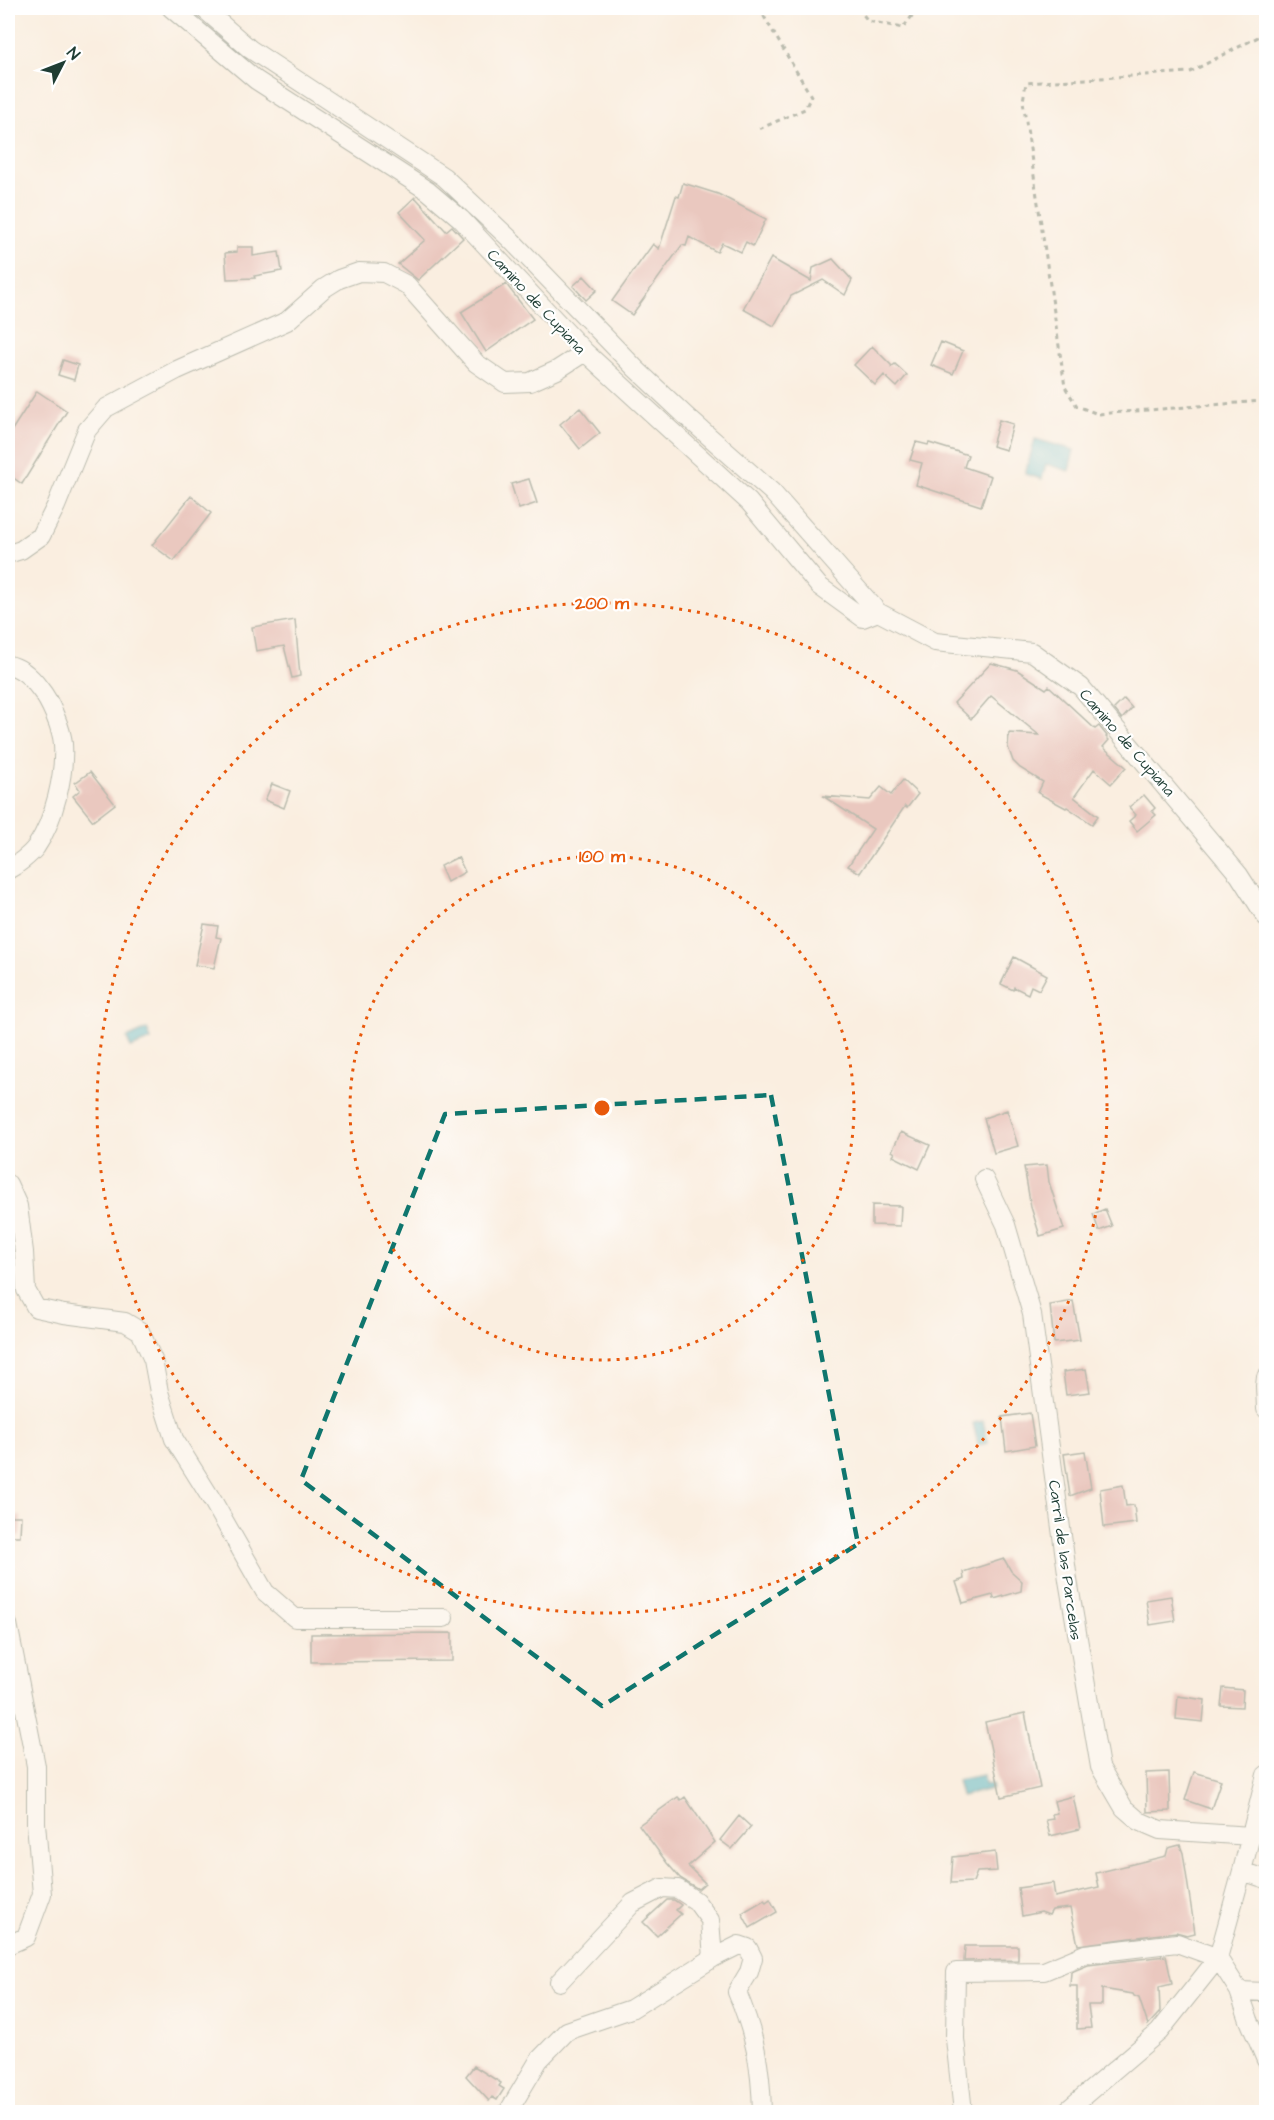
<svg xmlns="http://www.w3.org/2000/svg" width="1274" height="2120" font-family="'Architects Daughter',sans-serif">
	<rect width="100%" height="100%" fill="#fff"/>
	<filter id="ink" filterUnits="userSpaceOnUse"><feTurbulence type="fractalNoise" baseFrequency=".0167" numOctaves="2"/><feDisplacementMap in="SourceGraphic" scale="12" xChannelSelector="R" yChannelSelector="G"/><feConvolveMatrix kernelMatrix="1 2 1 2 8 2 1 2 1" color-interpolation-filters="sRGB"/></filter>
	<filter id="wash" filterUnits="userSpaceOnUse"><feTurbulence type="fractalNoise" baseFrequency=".008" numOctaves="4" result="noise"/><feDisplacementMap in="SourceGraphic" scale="24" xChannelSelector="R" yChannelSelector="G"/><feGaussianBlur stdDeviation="1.35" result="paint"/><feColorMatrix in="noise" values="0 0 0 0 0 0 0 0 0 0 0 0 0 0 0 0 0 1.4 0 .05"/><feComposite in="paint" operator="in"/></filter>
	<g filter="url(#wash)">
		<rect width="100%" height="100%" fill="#faeee0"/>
		<path fill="#48b3c5" stroke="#34787c" stroke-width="1.5" d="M 1035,439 L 1074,450 L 1069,471 L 1046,464 L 1042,479 L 1025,474 Z
			M 147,1029 L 151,1040 L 131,1048 L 127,1038 Z
			M 983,1421 L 988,1443 L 978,1445 L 973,1423 Z
			M 983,1775 L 984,1785 L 992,1784 L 992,1789 L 961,1796 L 957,1780 Z"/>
		<g id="blocks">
			<path fill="#d89997" d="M 683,183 L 718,194 L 766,219 L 753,246 L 746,242 L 741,252 L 722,243 L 717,252 L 689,237 L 686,246 L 682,245 L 632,315 L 612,301 L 653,244 L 659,249 L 676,196 L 679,197 Z
				M 415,197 L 446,231 L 452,226 L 463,238 L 418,280 L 398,264 L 425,240 L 399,212 Z
				M 237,247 L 253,247 L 253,256 L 279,252 L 282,271 L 254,276 L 255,278 L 227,279 L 225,253 L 237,252 Z
				M 771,258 L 811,281 L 813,268 L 833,259 L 852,280 L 845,295 L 823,280 L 791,296 L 774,326 L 743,309 Z
				M 584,276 L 597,290 L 586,300 L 573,286 Z
				M 506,284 L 533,319 L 486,352 L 461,312 Z
				M 941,342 L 963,351 L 953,374 L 931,365 Z
				M 872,346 L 892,366 L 890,368 L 895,364 L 907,375 L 897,387 L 884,375 L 875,385 L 854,365 Z
				M 63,360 L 78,365 L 74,380 L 58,375 Z
				M 37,391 L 67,411 L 22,484 L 8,474 L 8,436 Z
				M 580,408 L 600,433 L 580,449 L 560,424 Z
				M 999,420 L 1013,424 L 1006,450 L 992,446 Z
				M 916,442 L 928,445 L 929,443 L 968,455 L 964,467 L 991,476 L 981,506 L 916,485 L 922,463 L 910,460 Z
				M 529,479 L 537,503 L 519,509 L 511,484 Z
				M 191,496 L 211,513 L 174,561 L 152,545 Z
				M 295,620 L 300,676 L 292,678 L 284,646 L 256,651 L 252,627 Z
				M 991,663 L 1017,670 L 1046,689 L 1049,686 L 1095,729 L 1099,726 L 1107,736 L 1106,737 L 1109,740 L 1103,747 L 1126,767 L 1111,784 L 1094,769 L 1074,797 L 1098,816 L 1092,824 L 1067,807 L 1066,808 L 1038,793 L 1043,782 L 1020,768 L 1013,761 L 1008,747 L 1009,733 L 1039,735 L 991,696 L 971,719 L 954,703 Z
				M 1124,699 L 1132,708 L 1122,719 L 1114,709 Z
				M 90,772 L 115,804 L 93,821 L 73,796 L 80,790 L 75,783 Z
				M 903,780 L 918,794 L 907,808 L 905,806 L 860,873 L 848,866 L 873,829 L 823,796 L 870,800 L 881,787 L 891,795 Z
				M 272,784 L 290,791 L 284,808 L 265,800 Z
				M 1144,795 L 1155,808 L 1152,811 L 1156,815 L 1137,831 L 1129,821 L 1136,815 L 1129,807 Z
				M 458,857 L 465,872 L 447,882 L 440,866 Z
				M 204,924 L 218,926 L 216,937 L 221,938 L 214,968 L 195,965 Z
				M 1014,957 L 1047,975 L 1039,990 L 1031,986 L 1028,994 L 1014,987 L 1013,990 L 1001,984 Z
				M 1007,1110 L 1018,1146 L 994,1153 L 984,1118 Z
				M 901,1132 L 930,1145 L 919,1169 L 893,1156 L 895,1153 L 892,1151 Z
				M 1047,1165 L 1049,1182 L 1064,1229 L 1040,1236 L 1031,1207 L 1024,1167 Z
				M 872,1205 L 901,1206 L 900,1226 L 872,1225 Z
				M 1105,1209 L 1112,1226 L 1099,1231 L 1093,1214 Z
				M 1073,1301 L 1080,1340 L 1054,1343 L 1050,1305 Z
				M 1086,1369 L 1090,1392 L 1066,1395 L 1063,1372 Z
				M 1030,1413 L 1035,1446 L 1006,1451 L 1002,1417 Z
				M 1085,1451 L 1091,1488 L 1070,1496 L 1064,1454 Z
				M 1123,1485 L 1126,1506 L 1134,1505 L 1136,1523 L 1104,1527 L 1100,1489 Z
				M 8,1516 L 21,1516 L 20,1536 L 8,1536 Z
				M 1004,1559 L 1011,1571 L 1022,1581 L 1021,1591 L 994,1599 L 993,1595 L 963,1603 L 956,1582 L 964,1579 L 963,1572 Z
				M 1171,1596 L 1175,1621 L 1150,1625 L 1146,1600 Z
				M 452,1633 L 452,1661 L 311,1662 L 311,1634 Z
				M 1223,1688 L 1243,1690 L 1242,1707 L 1221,1706 Z
				M 1178,1696 L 1205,1700 L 1203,1722 L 1176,1719 Z
				M 1025,1713 L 1040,1788 L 1001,1797 L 985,1722 Z
				M 1169,1772 L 1170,1811 L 1147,1812 L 1146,1773 Z
				M 1194,1772 L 1221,1780 L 1211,1809 L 1185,1800 Z
				M 1073,1796 L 1080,1829 L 1050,1836 L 1046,1820 L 1053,1819 L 1052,1814 L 1057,1813 L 1054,1801 Z
				M 678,1797 L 681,1800 L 685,1797 L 715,1842 L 688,1866 L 705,1883 L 698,1889 L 680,1878 L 667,1863 L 639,1825 Z
				M 739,1816 L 751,1827 L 732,1849 L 720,1840 Z
				M 1180,1845 L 1183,1853 L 1195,1933 L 1187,1935 L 1176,1932 L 1078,1945 L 1070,1908 L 1052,1910 L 1049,1915 L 1041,1912 L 1022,1916 L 1018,1888 L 1053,1883 L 1055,1897 L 1099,1887 L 1096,1873 L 1166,1856 L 1168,1848 Z
				M 995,1852 L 997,1871 L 977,1872 L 973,1882 L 951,1883 L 953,1857 Z
				M 770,1899 L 777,1912 L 750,1928 L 742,1913 L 764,1900 L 766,1902 Z
				M 667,1900 L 674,1900 L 681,1905 L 676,1910 L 681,1914 L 657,1936 L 643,1922 Z
				M 965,1946 L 1018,1946 L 1018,1960 L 964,1961 Z
				M 1166,1956 L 1172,1984 L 1159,1987 L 1160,2012 L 1148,2025 L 1139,1998 L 1134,1996 L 1133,1994 L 1102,1989 L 1102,2005 L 1088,2005 L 1091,2028 L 1077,2029 L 1077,1986 L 1070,1986 L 1071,1972 L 1088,1965 Z
				M 474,2066 L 501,2083 L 499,2086 L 504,2089 L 497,2100 L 492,2097 L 489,2101 L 466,2076 Z"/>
		</g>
	</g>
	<g filter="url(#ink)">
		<use href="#blocks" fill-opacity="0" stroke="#6c7b70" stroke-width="1.5"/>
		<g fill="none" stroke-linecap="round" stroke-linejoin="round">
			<defs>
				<path id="minor" d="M 171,8 L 256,80 L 428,191 L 461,219 L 585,352 L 749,502 L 819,586 L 863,618 L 878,612
					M 203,8 L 250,49 L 444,177 L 510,239 L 636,369 L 687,417 L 772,492 L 878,612 L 935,642 L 1032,652 L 1081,687 L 1239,875 L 1266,917
					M 8,554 L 21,550 L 41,536 L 56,506 L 87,430 L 106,408 L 177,370 L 287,321 L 323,289 L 339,279 L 359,272 L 384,273 L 407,285 L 476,363 L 505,383 L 530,382 L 557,370 L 585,352
					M 8,665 C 21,667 32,678 40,689 C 50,701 62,729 63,744 C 65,775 54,821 36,847 C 30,855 17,865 8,870
					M 984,1179 L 1006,1225 L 1032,1314 L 1068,1580 L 1100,1767 L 1124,1808 L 1139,1821 L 1160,1830 L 1251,1836
					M 8,1184 L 18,1206 L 24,1252 L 26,1290 L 36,1308 L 64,1314 L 125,1322 L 140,1331 L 153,1360 L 159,1392 L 174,1439 L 214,1503 L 265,1592 L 295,1618 L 444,1618
					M 1266,1377 L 1265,1386 L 1266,1409
					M 8,1624 L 36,1766 L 36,1823 L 42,1894 L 26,1937 L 8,1945
					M 1242,1871 L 1266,1879
					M 559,1982 L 633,1903 L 662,1888 L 678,1889 L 696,1901 L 710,1920 L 713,1958
					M 1239,1991 L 1266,1992
					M 508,2112 L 539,2060 L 567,2031 L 631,2009 L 713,1958 L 739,1945 L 748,1948 L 753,1958 L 749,1972 L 737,1992 C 755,2035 761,2066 762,2112
					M 963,2112 L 955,2039 L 956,1972 L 1044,1971 L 1085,1954 L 1177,1943 L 1218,1958 L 1239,1991 L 1249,2020 L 1266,2060
					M 1065,2112 L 1159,2032 L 1218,1958 L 1242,1871 L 1266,1775"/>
			</defs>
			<use href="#minor" stroke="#6c7b70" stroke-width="20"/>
			<path stroke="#6c7b70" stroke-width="3" stroke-dasharray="4.5 4.5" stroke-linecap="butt" d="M 759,8 L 811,96 L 805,109 L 759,129
				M 858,8 L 868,21 L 903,28 L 918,8
				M 1266,33 L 1190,72 L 1026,83 L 1023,101 L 1065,387 L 1077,406 L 1098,414 L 1262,401 L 1266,403"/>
			<use href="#minor" stroke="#fff" stroke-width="18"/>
		</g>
	</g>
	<path d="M0 0H1274V2120H0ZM 771,1095 L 858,1544 L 602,1706 L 301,1480 L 445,1114 Z" fill="#faeee0" fill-opacity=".55" fill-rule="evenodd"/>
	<path fill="none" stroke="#0f766e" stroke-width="4.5" stroke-dasharray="12 8" stroke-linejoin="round" d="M 771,1095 L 858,1544 L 602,1706 L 301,1480 L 445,1114 Z"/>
	<g fill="none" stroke="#e8590c" stroke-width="3" stroke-dasharray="3 6">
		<circle cx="602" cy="1108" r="252"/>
		<circle cx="602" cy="1108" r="505"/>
	</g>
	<g text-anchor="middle" stroke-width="4.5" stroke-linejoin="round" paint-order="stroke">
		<g font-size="16" fill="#1f3d34" stroke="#fff">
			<text transform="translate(537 301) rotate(47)" y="6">Camino de Cupiana</text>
			<text transform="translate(1128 742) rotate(49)" y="6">Camino de Cupiana</text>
			<text transform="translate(1066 1560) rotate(82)" y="6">Carril de las Parcelas</text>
		</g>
	</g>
	<circle cx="602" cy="1108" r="9" fill="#e8590c" stroke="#fff" stroke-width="3"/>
	<g font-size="18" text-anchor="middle" font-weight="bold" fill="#e8590c" stroke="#fff" stroke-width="4.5" stroke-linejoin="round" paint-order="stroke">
		<text x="602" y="609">200 m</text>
		<text x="602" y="862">100 m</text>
	</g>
	<rect width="1274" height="2120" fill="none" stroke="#fff" stroke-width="30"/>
	<g transform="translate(63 63) rotate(48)" stroke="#ffffff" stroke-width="4.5" paint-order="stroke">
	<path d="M0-4.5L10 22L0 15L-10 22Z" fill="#1f3d34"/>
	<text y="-9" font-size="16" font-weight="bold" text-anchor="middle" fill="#1f3d34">N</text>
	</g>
</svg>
